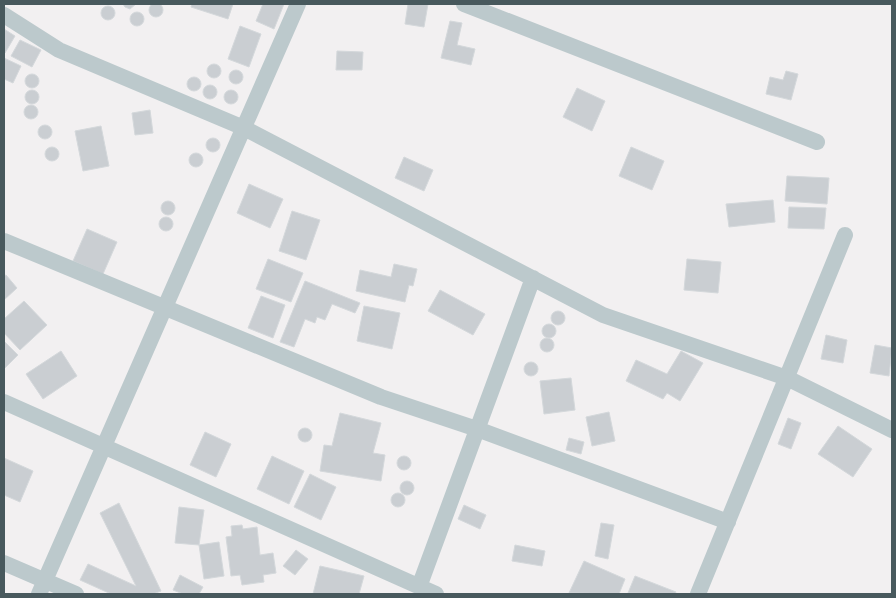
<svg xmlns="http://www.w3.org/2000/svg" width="896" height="598" font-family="'Space Grotesk',sans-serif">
	<rect width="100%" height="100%" fill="#f2f0f1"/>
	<path fill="#caced2" stroke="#d4d8db" d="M149 10a7 7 0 1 1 14 0a7 7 0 1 1-14 0Z
		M 123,4 L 136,4 L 130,9 L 125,7 Z
		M 192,4 L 233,4 L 228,19 L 191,7 Z
		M 263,4 L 284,4 L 274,29 L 256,21 Z
		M 408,4 L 428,4 L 424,27 L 405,24 Z
		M101 13a7 7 0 1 1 14 0a7 7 0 1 1-14 0Z
		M130 19a7 7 0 1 1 14 0a7 7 0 1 1-14 0Z
		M 450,21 L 462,23 L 457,45 L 475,49 L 471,65 L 441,58 Z
		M 240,26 L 261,34 L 249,67 L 228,59 Z
		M 4,29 L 15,36 L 5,53 L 4,52 Z
		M 20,40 L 41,50 L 32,67 L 11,56 Z
		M 337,51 L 363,52 L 362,70 L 336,70 Z
		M 4,58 L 21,66 L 13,83 L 4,79 Z
		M207 71a7 7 0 1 1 14 0a7 7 0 1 1-14 0Z
		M229 77a7 7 0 1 1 14 0a7 7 0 1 1-14 0Z
		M 786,71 L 798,74 L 791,100 L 766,94 L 770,77 L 783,80 Z
		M25 81a7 7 0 1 1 14 0a7 7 0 1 1-14 0Z
		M187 84a7 7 0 1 1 14 0a7 7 0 1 1-14 0Z
		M203 92a7 7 0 1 1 14 0a7 7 0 1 1-14 0Z
		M 577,88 L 605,101 L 592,131 L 563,117 Z
		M25 97a7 7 0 1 1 14 0a7 7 0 1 1-14 0Z
		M224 97a7 7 0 1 1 14 0a7 7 0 1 1-14 0Z
		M24 112a7 7 0 1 1 14 0a7 7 0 1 1-14 0Z
		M 150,110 L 153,133 L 135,135 L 132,113 Z
		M38 132a7 7 0 1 1 14 0a7 7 0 1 1-14 0Z
		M 101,126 L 109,166 L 83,171 L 75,131 Z
		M206 145a7 7 0 1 1 14 0a7 7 0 1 1-14 0Z
		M45 154a7 7 0 1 1 14 0a7 7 0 1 1-14 0Z
		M 631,147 L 664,161 L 652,190 L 619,176 Z
		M189 160a7 7 0 1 1 14 0a7 7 0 1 1-14 0Z
		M 404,157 L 433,170 L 424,191 L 395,178 Z
		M 787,176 L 829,178 L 827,204 L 785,201 Z
		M 249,184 L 283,199 L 270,228 L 237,213 Z
		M 773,200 L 775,222 L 729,227 L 726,204 Z
		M161 208a7 7 0 1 1 14 0a7 7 0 1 1-14 0Z
		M 789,207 L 826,208 L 824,229 L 788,228 Z
		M 292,211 L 320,220 L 306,260 L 279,251 Z
		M159 224a7 7 0 1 1 14 0a7 7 0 1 1-14 0Z
		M 87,229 L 117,242 L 103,274 L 73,261 Z
		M 268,259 L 303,273 L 291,302 L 256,289 Z
		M 687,259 L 721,262 L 718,293 L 684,290 Z
		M 394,264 L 417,269 L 413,286 L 409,285 L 405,302 L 356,291 L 360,270 L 391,277 Z
		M 6,275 L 17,288 L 4,300 L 4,276 Z
		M 305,281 L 360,303 L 355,313 L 332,304 L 325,320 L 317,317 L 315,323 L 305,319 L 294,347 L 280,342 Z
		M 440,290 L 485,314 L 473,335 L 428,311 Z
		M 261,296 L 285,305 L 273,338 L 248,328 Z
		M 24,301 L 47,325 L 20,350 L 4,333 L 4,319 Z
		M 364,306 L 400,313 L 392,349 L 357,341 Z
		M551 318a7 7 0 1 1 14 0a7 7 0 1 1-14 0Z
		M542 331a7 7 0 1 1 14 0a7 7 0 1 1-14 0Z
		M 826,335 L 847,340 L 843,363 L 821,359 Z
		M540 345a7 7 0 1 1 14 0a7 7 0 1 1-14 0Z
		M 4,341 L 18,355 L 4,369 Z
		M 875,345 L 892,348 L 889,376 L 870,373 Z
		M 61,351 L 77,376 L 43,399 L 26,374 Z
		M 681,351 L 703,363 L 680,401 L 667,393 L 663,399 L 626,381 L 636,360 L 667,374 Z
		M524 369a7 7 0 1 1 14 0a7 7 0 1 1-14 0Z
		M 571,378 L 575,410 L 544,414 L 540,381 Z
		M 609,412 L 615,441 L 592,446 L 586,417 Z
		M 340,413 L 381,423 L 373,453 L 385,455 L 381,481 L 320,471 L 324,445 L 332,446 Z
		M 788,418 L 801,423 L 791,449 L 778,444 Z
		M 838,426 L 872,449 L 853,477 L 818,454 Z
		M298 435a7 7 0 1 1 14 0a7 7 0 1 1-14 0Z
		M 205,432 L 231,444 L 216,477 L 190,465 Z
		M 569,438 L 584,442 L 581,454 L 566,450 Z
		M397 463a7 7 0 1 1 14 0a7 7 0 1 1-14 0Z
		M 272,456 L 304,471 L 289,504 L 257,489 Z
		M 4,458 L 33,471 L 20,502 L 4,495 Z
		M 310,474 L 336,487 L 321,520 L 294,507 Z
		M400 488a7 7 0 1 1 14 0a7 7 0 1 1-14 0Z
		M391 500a7 7 0 1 1 14 0a7 7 0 1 1-14 0Z
		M 119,503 L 161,591 L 153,594 L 111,594 L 80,580 L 88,564 L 136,586 L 100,513 Z
		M 464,505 L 486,515 L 480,529 L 458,519 Z
		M 179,507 L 204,510 L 199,545 L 175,543 Z
		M 601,523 L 614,525 L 608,559 L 595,556 Z
		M 242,525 L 243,529 L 257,527 L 260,555 L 273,553 L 276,573 L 263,575 L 264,582 L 242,585 L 240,575 L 231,576 L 226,537 L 232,536 L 231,526 Z
		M 219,542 L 224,576 L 204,579 L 199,545 Z
		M 515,545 L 545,551 L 542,566 L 512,561 Z
		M 296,550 L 308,559 L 295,575 L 283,566 Z
		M 584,561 L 625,579 L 619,594 L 569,593 Z
		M 320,566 L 364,576 L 359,594 L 313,594 Z
		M 180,575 L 203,587 L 199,594 L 183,594 L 173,590 Z
		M 635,576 L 676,592 L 675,594 L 628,593 Z"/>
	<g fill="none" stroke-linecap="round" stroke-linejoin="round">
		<path stroke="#bcc9cc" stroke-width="16" d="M 464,4 L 817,142
			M 4,15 L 59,50 L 244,128 L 603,315 L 787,378 L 892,430
			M 4,241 L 381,397 L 477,429 L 728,522
			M 4,402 L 436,594
			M 4,563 L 76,594
			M 419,587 L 533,278
			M 39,594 L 298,4
			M 698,594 L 845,235"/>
	</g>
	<rect width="896" height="598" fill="none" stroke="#48595d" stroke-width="10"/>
</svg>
